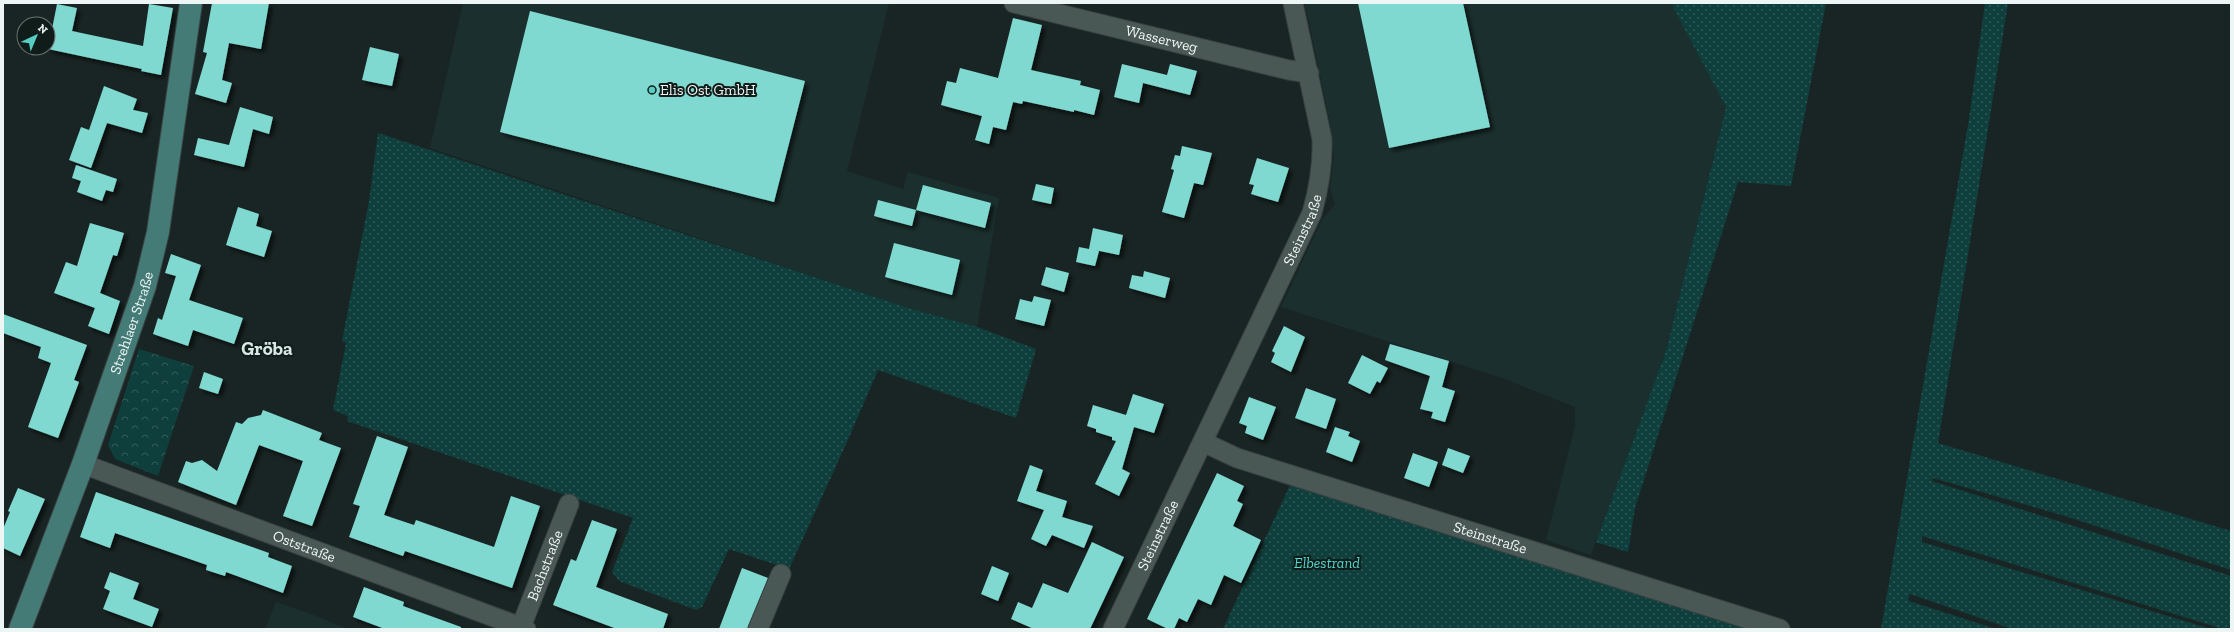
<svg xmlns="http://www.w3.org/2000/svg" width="2234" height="632" font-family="'Zilla Slab',serif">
	<defs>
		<pattern id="grass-dots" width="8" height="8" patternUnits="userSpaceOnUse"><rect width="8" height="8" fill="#0f3f3c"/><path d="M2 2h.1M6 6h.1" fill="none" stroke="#325b59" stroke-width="1.8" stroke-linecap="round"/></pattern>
		<pattern id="park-crowns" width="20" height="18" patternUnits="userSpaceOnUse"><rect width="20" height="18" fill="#0f3f3c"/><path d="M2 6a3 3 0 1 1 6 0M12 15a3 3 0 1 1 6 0" fill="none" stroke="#325b59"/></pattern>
		<filter id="shadow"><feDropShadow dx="3.5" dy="3.5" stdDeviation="2" flood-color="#0009"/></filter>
	</defs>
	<rect width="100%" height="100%" fill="#192524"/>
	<path fill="#1b302e" d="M 463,3 L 889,3 L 847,171 L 903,189 L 908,172 L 999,198 L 977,327 L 902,306 L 430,148 Z
		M 1305,3 L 1671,3 L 1679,16 L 1726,106 L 1666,351 L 1591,555 L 1546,540 L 1575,426 L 1575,407 L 1502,378 L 1281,307 L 1322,220 L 1335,204 L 1330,189 L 1334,156 L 1330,123 Z
		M 276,602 L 311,614 L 347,629 L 265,629 Z"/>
	<path fill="url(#grass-dots)" d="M 1671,3 L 1826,3 L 1791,186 L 1738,182 L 1635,508 L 1628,552 L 1596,542 L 1666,351 L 1726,107 Z
		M 1985,3 L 2008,3 L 1938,443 L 2231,531 L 2231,570 L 2065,516 L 1933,478 L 1932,481 L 2231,576 L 2231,629 L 2223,629 L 1922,536 L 1922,542 L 2211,629 L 2012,629 L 1910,594 L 1908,600 L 1912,602 L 1996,629 L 1881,629 L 1969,119 Z
		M 378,133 L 902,306 L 977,327 L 1036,349 L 1016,418 L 878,370 L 847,442 L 789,569 L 729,549 L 702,607 L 696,610 L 619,581 L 612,572 L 633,518 L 353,423 L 347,421 L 348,416 L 333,410 L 346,343 L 342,341 L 369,201 Z
		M 1291,483 L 1759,629 L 1223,629 Z"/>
	<path fill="url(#park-crowns)" d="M 139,349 L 194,366 L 158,476 L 115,459 L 108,445 Z"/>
	<path fill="#80d9d0" filter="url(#shadow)" d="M 212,3 L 269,3 L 261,49 L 229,43 L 222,80 L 232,83 L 226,103 L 195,94 L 207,53 L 203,52 Z
		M 1358,3 L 1463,3 L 1490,127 L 1389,148 Z
		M 57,4 L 77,8 L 72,31 L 143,46 L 149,4 L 173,8 L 161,75 L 141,71 L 142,69 L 48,49 Z
		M 530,11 L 805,81 L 774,202 L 500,132 Z
		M 1013,18 L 1042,25 L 1031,70 L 1081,81 L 1080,85 L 1100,90 L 1094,115 L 1074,110 L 1074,112 L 1023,101 L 1022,104 L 1013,102 L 1006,130 L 993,127 L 989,144 L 975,140 L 982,116 L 941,105 L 947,81 L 956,83 L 960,68 L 998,78 Z
		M 370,47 L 399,54 L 392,86 L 362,80 Z
		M 1122,64 L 1167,75 L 1170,64 L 1197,71 L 1190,95 L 1143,83 L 1139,103 L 1114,97 Z
		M 104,86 L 137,99 L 133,110 L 148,113 L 142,133 L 107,123 L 91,168 L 69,160 L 81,127 L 89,130 Z
		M 240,107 L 273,117 L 269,134 L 253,129 L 244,167 L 194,155 L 198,138 L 229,145 Z
		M 1182,146 L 1212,153 L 1203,185 L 1194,183 L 1184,218 L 1162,212 L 1174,170 L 1171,169 L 1175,155 L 1180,156 Z
		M 1257,158 L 1289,168 L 1278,202 L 1251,194 L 1254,185 L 1249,184 Z
		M 76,165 L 117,179 L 113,192 L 106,190 L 102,201 L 77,192 L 81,181 L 72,178 Z
		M 1036,184 L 1054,188 L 1051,204 L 1032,200 Z
		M 923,185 L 991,203 L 985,228 L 916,210 Z
		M 878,200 L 916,210 L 912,226 L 874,216 Z
		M 238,207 L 259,214 L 256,226 L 272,231 L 264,257 L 226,245 Z
		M 90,223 L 124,233 L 117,256 L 113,255 L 100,293 L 120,301 L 109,334 L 88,326 L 95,308 L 54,293 L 66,262 L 77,266 Z
		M 1093,228 L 1123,235 L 1119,255 L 1095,250 L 1099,251 L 1095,266 L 1076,262 L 1079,247 L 1089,249 Z
		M 894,243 L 960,260 L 952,295 L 885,277 Z
		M 171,254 L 201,265 L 189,300 L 243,318 L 234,344 L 193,330 L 188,346 L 153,334 L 158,318 L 162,320 L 176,276 L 165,273 Z
		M 1046,267 L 1069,273 L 1064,292 L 1041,285 Z
		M 1144,271 L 1170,278 L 1165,298 L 1129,288 L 1132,275 L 1143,277 Z
		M 1034,296 L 1051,300 L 1044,326 L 1015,319 L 1020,299 L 1032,302 Z
		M 3,314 L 87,345 L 74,380 L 79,382 L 58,438 L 28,427 L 51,363 L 38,358 L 41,347 L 3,333 Z
		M 1284,326 L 1305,337 L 1291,372 L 1271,362 L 1275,353 L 1272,351 Z
		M 1390,344 L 1449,361 L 1442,387 L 1455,391 L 1445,422 L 1431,418 L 1433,412 L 1420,409 L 1430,376 L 1385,360 Z
		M 1362,355 L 1388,368 L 1380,383 L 1377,381 L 1370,394 L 1348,383 Z
		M 204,372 L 223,379 L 218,394 L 199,388 Z
		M 1306,388 L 1336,399 L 1326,429 L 1295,418 Z
		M 1133,394 L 1164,404 L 1154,433 L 1134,427 L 1122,469 L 1130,473 L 1119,496 L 1095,484 L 1116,441 L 1112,440 L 1112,437 L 1096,432 L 1096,429 L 1087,426 L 1093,405 L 1126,415 Z
		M 1249,397 L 1276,407 L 1263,440 L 1245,433 L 1247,426 L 1239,423 Z
		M 263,410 L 322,433 L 319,440 L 341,448 L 312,526 L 283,516 L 303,461 L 259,445 L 236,505 L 178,482 L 186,461 L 192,463 L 202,460 L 217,471 L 236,422 L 242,424 L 248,418 L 261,415 Z
		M 1335,427 L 1350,432 L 1348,436 L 1360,441 L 1352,462 L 1326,452 Z
		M 377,436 L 408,447 L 384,515 L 414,525 L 416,520 L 494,547 L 511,496 L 540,506 L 512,588 L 405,551 L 403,556 L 349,537 L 360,506 L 353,504 Z
		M 1448,448 L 1470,456 L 1463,473 L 1442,465 Z
		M 1413,453 L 1438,462 L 1429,487 L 1404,478 Z
		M 1030,465 L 1043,470 L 1036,491 L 1067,501 L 1062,517 L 1093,526 L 1084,548 L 1052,535 L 1046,546 L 1031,539 L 1044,510 L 1017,501 Z
		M 1217,473 L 1244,486 L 1237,501 L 1243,504 L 1233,526 L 1261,540 L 1241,583 L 1224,575 L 1211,605 L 1198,599 L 1187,622 L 1179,618 L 1174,629 L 1168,629 L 1147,619 Z
		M 18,488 L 45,499 L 20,556 L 3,548 L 3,529 L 10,512 L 8,511 Z
		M 96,492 L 269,553 L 268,557 L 292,566 L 283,593 L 226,572 L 225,576 L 206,570 L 207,565 L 115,533 L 110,548 L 80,537 Z
		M 592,520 L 617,529 L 596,587 L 668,614 L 663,629 L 617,629 L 553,605 L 571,559 L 576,561 Z
		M 1092,542 L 1124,557 L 1090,629 L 1034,629 L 1011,619 L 1018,602 L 1032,608 L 1043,583 L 1068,593 Z
		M 992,566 L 1009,573 L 998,601 L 981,594 Z
		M 742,568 L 768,578 L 747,629 L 719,629 Z
		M 110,572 L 139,583 L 133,599 L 159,609 L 152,627 L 103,609 L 110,591 L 104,588 Z
		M 364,587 L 404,602 L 403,606 L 461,627 L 461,629 L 385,629 L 353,617 Z"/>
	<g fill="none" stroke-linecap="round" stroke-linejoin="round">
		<defs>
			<g id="minor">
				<path id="s1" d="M 1014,3 L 1289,70 L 1309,73"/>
				<path id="s2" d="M 1203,442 L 1237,458 L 1780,629"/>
				<path id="s3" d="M 83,464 L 526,629"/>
				<path id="s4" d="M 521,627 L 569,504"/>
				<path d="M 758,629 L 781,574"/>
				<path id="s5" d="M 1113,629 L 1312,213 C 1319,188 1323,165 1322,139 L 1293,3"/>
			</g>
			<g id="primary">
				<path id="s6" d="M 20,629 L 83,464 L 145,286 L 158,232 L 191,3"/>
			</g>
		</defs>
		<use href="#minor" stroke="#374140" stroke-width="21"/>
		<use href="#primary" stroke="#374140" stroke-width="24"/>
		<use href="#minor" stroke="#495755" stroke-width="19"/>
		<use href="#primary" stroke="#447b76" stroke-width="22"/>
	</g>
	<circle fill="#56cec4" stroke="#101c1a" stroke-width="1.5" cx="652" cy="90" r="4"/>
	<g text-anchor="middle" stroke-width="4" stroke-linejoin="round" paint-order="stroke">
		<g font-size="15" fill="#eef6f5" stroke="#101c1a">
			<text dy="5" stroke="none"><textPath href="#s1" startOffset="152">Wasserweg</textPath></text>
			<text dy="5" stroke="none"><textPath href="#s5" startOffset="442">Steinstraße</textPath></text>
			<text dy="5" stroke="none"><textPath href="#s6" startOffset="326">Strehlaer Straße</textPath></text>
			<text dy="5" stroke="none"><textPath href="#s5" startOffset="104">Steinstraße</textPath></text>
			<text dy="5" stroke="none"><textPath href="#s2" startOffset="303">Steinstraße</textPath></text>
			<text dy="5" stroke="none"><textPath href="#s3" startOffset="236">Oststraße</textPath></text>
			<text dy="5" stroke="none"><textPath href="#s4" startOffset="66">Bachstraße</textPath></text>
		</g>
		<g font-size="15" fill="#eef6f5" stroke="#101c1a" text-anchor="start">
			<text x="660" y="95">Elis Ost GmbH</text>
		</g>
		<g font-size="15" font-style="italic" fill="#52d8cd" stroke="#101c1a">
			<text x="1327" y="568">Elbestrand</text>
		</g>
		<g font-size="19" font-weight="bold" fill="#d8e8e6" stroke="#101c1a">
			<text x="267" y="355">Gröba</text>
		</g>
	</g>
	<rect width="2234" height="632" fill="none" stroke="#eef6f5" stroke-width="8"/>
	<g transform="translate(36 36) rotate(44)"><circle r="19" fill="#101c1a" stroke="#697372"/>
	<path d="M0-3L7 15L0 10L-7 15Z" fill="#56cec4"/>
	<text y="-6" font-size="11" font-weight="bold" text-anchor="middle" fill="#eef6f5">N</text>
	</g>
</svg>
